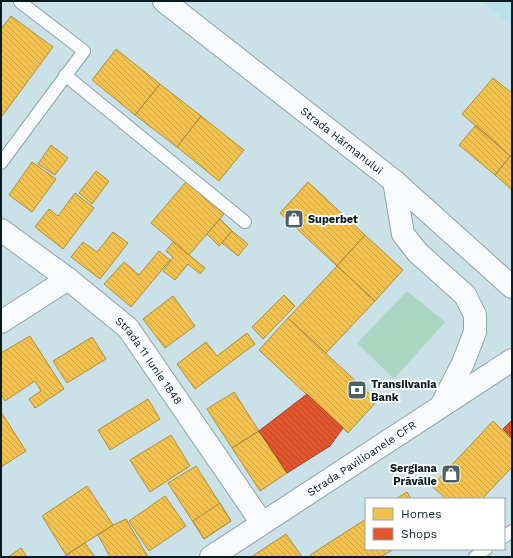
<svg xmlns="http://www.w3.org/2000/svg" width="513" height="558" font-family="'Work Sans',sans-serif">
	<defs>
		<pattern id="homes-back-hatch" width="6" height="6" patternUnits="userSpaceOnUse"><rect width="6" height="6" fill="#f2c14e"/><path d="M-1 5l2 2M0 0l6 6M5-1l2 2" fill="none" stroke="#cea544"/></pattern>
		<pattern id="shops-back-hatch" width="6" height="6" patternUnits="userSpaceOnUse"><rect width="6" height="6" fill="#e4572e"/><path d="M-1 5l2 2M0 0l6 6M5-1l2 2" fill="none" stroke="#b74727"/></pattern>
	</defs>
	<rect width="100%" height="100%" fill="#cae2e7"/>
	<path fill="#b8e1ea" d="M 482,1 L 512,1 L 512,26 Z"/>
	<path fill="#aad6c2" d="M 407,291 L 445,322 L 394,379 L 357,343 Z"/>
	<path fill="url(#homes-back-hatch)" stroke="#ac9040" d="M 11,16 L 53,47 L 2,116 L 1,116 L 1,29 Z
		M 116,49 L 160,84 L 135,115 L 92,80 Z
		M 493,78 L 512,93 L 512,154 L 510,156 L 462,114 Z
		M 160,84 L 201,116 L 177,147 L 135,115 Z
		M 201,116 L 244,150 L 219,181 L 177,147 Z
		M 476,125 L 510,156 L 495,175 L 459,145 Z
		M 51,145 L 68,158 L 55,175 L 38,164 Z
		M 512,154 L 512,190 L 495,175 Z
		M 32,162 L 56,179 L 32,212 L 9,195 Z
		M 96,171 L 109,181 L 92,204 L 79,193 Z
		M 186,182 L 224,214 L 189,255 L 151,223 Z
		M 308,182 L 365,235 L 337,266 L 280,213 Z
		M 75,193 L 94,208 L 63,249 L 35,227 L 49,209 L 58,216 Z
		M 220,219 L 232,231 L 219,246 L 207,234 Z
		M 232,231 L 248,244 L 238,256 L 222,243 Z
		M 113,232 L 128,243 L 100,279 L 71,257 L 83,242 L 97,252 Z
		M 365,235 L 403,270 L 375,301 L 337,266 Z
		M 173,242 L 205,268 L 200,274 L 188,264 L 175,280 L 163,271 L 173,257 L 166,251 Z
		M 159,251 L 170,260 L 131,307 L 104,284 L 124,262 L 139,275 Z
		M 337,266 L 375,301 L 326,353 L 288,318 Z
		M 284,295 L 295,306 L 263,339 L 252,327 Z
		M 173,296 L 195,326 L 165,348 L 143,319 Z
		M 288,318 L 377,401 L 348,433 L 259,350 Z
		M 247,333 L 255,344 L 195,389 L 177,364 L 206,342 L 217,356 Z
		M 30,336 L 64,389 L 35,408 L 29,399 L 41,391 L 35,381 L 5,401 L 1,394 L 1,353 Z
		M 92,337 L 106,359 L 67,383 L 53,361 Z
		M 234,392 L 259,431 L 232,448 L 207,409 Z
		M 148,399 L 160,419 L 110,450 L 98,430 Z
		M 1,412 L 26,451 L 1,467 Z
		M 493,421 L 512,439 L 512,467 L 482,499 L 446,499 L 432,486 Z
		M 259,431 L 287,473 L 260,491 L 232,448 Z
		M 171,435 L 190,466 L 150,492 L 130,460 Z
		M 196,466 L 231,521 L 204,539 L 168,483 Z
		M 87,486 L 113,525 L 66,555 L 42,516 Z
		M 407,492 L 411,499 L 396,499 Z
		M 165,496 L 186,526 L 149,551 L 129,521 Z
		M 220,503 L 231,521 L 204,539 L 193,521 Z
		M 126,519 L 148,557 L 110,557 L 98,535 L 113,525 Z
		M 366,519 L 366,549 L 394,549 L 381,557 L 312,557 L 310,555 Z
		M 286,534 L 302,557 L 251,557 Z
		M 85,543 L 95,557 L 64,557 L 66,555 Z
		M 21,548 L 27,557 L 8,557 Z"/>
	<path fill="url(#shops-back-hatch)" stroke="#a3452a" d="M 307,394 L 343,428 L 330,446 L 287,473 L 259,431 Z
		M 512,420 L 512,438 L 503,429 Z"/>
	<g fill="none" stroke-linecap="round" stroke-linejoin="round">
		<defs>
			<path id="service" d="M 65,75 L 245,222
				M 1,163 L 84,51 L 20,2
				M 504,537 L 512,531
				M 475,557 L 486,549"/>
			<g id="minor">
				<path d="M 394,181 L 403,234 L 418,253 L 465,295 L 475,315 L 475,332 L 463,363 L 441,406"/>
				<path id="s1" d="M 1,230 L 68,279 L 128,328 L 262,523"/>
				<path d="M 1,322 L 68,279"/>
				<path id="s2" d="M 211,557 L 512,360"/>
			</g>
			<g id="primary">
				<path id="s3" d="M 164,1 L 394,181 L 512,287"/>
			</g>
		</defs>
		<use href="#service" stroke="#8fa2a6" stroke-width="14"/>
		<use href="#minor" stroke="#8fa2a6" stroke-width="24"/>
		<use href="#primary" stroke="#8fa2a6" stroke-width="24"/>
		<use href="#service" stroke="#f7fbfb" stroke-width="12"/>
		<use href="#minor" stroke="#f7fbfb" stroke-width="22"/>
		<use href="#primary" stroke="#f7fbfb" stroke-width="22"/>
	</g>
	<defs>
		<symbol id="shop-square" viewBox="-11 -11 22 22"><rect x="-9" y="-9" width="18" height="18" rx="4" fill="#4d6166" stroke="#fff"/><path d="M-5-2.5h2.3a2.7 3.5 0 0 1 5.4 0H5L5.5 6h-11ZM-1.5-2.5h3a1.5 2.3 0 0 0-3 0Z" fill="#fff"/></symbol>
		<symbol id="bank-square" viewBox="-11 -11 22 22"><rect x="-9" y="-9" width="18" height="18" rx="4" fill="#4d6166" stroke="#fff"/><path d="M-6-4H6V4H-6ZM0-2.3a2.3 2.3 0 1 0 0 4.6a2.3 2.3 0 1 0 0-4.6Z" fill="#fff"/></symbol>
	</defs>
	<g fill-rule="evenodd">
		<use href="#shop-square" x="283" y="208" width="22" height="22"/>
		<use href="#bank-square" x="346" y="379" width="22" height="22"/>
		<use href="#shop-square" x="440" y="463" width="22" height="22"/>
	</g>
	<g text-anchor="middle" stroke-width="4" stroke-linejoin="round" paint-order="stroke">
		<g font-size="11" fill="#0a1c20" stroke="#fff">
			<text dy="4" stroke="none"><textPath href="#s3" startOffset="226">Strada Hărmanului</textPath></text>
			<text dy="4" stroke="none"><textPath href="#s1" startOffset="199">Strada 11 Iunie 1848</textPath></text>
			<text dy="4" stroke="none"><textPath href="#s2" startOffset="180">Strada Pavilioanele CFR</textPath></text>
		</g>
		<g font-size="11" font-weight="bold" fill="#0a1c20" stroke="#fff" text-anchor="start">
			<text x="308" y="223">Superbet</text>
			<text x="371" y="388">Transilvania<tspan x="371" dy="13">Bank</tspan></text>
			<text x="437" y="472" text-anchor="end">Sergiana<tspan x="437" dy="13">Prăvălie</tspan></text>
		</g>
	</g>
	<rect width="513" height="558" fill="none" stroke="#0a1c20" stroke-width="4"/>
	<rect x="365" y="498" width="140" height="52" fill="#ffffff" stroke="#9da4a6"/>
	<rect x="373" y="508" width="20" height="12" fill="#f2c14e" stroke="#9da4a6"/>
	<text x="401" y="518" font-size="12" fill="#0a1c20">Homes</text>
	<rect x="373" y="528" width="20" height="12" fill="#e4572e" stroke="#9da4a6"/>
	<text x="401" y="538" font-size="12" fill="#0a1c20">Shops</text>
</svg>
